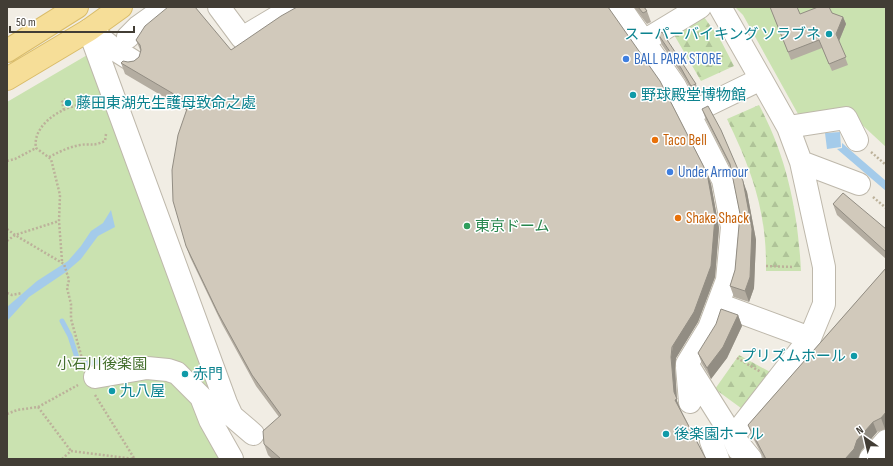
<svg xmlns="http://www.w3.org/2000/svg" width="893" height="466" font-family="'Sofia Sans Condensed','Noto Sans JP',sans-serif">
	<defs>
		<pattern id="forest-firs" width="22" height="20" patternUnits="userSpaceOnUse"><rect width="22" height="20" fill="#cae2b0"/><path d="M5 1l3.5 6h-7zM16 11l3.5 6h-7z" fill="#afc398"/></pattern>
	</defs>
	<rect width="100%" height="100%" fill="#f1ede4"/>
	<path fill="url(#forest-firs)" d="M 704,17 L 720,39 L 734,66 L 701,81 L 673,33 Z
		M 759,105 C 787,157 798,212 801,271 L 766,271 C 767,212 752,171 727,119 Z
		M 739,355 L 772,373 L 745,411 L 715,389 Z"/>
	<path fill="#cae2b0" d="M 735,7 L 886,7 L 886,147 L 847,111 L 798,114 L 743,15 Z
		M 94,51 L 218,414 L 244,459 L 7,459 L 7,102 Z"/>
	<path fill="#a4cbea" d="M 840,132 L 841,147 L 827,149 L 825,133 Z
		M 842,143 L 886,181 L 886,191 L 837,149 L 842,148 Z
		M 111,210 L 115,227 L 98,236 L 81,259 L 66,272 L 29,297 L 7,321 L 7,307 L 37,281 L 68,261 L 81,246 L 91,231 L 103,223 Z"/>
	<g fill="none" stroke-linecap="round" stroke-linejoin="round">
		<path stroke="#a4cbea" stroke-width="5" d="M 62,321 L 70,336 L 79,364 L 111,361"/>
		<defs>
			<path id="minor" d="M 219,7 L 242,38 L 294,7
				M 620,7 L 675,86 L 723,180 L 732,227 L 727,280 L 709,328 L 687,364 L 733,437 L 751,459
				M 89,30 L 226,403 L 232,416 L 253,434
				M 90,30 L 114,49 L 133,61
				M 128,37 L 138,27 L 166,7
				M 644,41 L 700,7
				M 761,79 L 788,127 L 801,162 L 824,267 L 824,304 L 810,338
				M 689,114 L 761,79 L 720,7
				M 788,127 L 846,118 L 857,140
				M 801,162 L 859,184
				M 718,304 L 810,338 L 733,437 L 738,449
				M 687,367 L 690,402
				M 95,377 L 147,368 L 168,370 L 177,373 L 201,397 L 210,420 L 232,459
				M 711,441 L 718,459
				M 870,459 L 886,441"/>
			<path id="major" d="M 7,51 L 77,7
				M 7,79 L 89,30 L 121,7"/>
		</defs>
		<use href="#minor" stroke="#beb8ab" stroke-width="24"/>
		<use href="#major" stroke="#d9bc69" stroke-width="24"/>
		<path stroke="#bcb19a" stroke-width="2.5" stroke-dasharray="2 2" stroke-linecap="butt" d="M 64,110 L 62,102 L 65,99
			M 871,152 L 886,165
			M 49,157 C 59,152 69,147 80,145 C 92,143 92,147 105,141 L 106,134
			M 7,161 L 15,159 L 36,148
			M 873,197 L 886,208
			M 7,229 L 15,235 L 59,221
			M 7,241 L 15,235 L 64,264 L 69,280 L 67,288 L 71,304 L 71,319 L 83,362
			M 62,261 L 59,221 L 60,195 L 51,159 L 36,148 C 31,121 75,98 96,106
			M 766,266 L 794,267
			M 7,293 L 12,295 L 22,293
			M 737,358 L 761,372
			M 95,395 L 134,458
			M 38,407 L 78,385
			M 7,414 L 17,410 L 38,407 L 71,451
			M 62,459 L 71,451 L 135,459"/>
		<use href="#minor" stroke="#fff" stroke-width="22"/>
		<use href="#major" stroke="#f6de98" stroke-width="22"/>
	</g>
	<path fill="#b4ada1" d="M 634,7 L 644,7 L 647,11 L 651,22 L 647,24 Z
		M 770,7 L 800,14 L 832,13 L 843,17 L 846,24 L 839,41 L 848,65 L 832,71 L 822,48 L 791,60 Z
		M 658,34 L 696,84 L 700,95 L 695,97 L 685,79 L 662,45 Z
		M 136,40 L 231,50 L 707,173 L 711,184 L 719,228 L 715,277 L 698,322 L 676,358 L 675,368 L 677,401 L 681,410 L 706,459 L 272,459 L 268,455 L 264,444 L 279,417 L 256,386 L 222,324 L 190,257 L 186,246 L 186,110 L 125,74 L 121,63 L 134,61 L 139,57 L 141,52 Z
		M 702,109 L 747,192 L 756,240 L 754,288 L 749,302 L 734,297 L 730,286 L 735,270 L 740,214 L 731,169 L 706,120 Z
		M 833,204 L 886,229 L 886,259 L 837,215 Z
		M 886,268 L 885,429 L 877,432 L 861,451 L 858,459 L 764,459 L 752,436 L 748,425 Z
		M 738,315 L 742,326 L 727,358 L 711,379 L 702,364 L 698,353 Z"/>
	<path fill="#928d83" d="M 843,17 L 846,24 L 839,41 L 836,34 Z
		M 707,173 L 711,184 L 719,228 L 715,277 L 698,322 L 676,358 L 675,368 L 677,401 L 681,410 L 675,400 L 674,392 L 671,357 Z
		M 743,181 L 747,192 L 756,240 L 754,288 L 749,302 L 745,291 Z
		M 738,315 L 742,326 L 727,358 L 711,379 L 707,368 Z
		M 886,412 L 886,428 L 885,429 L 881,418 Z
		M 873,422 L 877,432 L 861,451 L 858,459 L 845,459 L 857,440 Z"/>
	<path fill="#d1c9bb" stroke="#928d83" d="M 168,7 L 195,7 L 231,50 L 281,16 L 297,7 L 608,7 L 660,81 L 707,173 L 715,217 L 711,266 L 694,312 L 672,347 L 671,357 L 674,392 L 677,399 L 675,400 L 706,459 L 281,459 L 264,444 L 263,431 L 281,415 L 252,375 L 218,313 L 186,246 L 173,201 L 172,170 L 178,135 L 189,103 L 121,63 L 123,61 L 128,62 L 134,61 L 139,57 L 141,50 L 140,45 L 136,40 L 145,26 Z
		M 638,7 L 644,7 L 647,11 L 643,13 Z
		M 770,7 L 797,7 L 800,14 L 818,7 L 829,7 L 832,13 L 843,17 L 836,34 L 846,57 L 829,64 L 819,40 L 788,52 Z
		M 662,32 L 696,84 L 691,86 L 681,68 L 658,34 Z
		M 708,106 L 721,130 L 743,181 L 752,229 L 750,277 L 745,291 L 730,286 L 735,270 L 740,214 L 730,164 L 702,109 Z
		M 843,193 L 886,229 L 886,252 L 833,204 Z
		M 886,268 L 886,412 L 881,418 L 873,422 L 857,440 L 854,449 L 845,459 L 766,459 L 748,425 Z
		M 721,309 L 738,315 L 723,347 L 707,368 L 698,353 L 716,324 Z"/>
	<g fill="#0f9aa8" stroke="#fff" stroke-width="1.5">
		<circle cx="829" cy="34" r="4"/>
		<circle cx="633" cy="95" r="4"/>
		<circle cx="68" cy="103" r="4"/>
		<circle cx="854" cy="356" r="4"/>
		<circle cx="185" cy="374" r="4"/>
		<circle cx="112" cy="391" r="4"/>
		<circle cx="666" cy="434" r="4"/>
	</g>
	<g fill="#3f7fe0" stroke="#fff" stroke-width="1.5">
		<circle cx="626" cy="59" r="4"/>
		<circle cx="670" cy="172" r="4"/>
	</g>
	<g fill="#e8710a" stroke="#fff" stroke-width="1.5">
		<circle cx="655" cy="140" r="4"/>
		<circle cx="678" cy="218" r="4"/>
	</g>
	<circle fill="#2e9e5b" stroke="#fff" stroke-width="1.5" cx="467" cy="226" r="4"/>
	<g text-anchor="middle" stroke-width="3" stroke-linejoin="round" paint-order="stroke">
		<g font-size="15" fill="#0d838f" stroke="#fff" text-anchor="start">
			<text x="821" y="39" text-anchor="end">スーパーバイキング ソラブネ</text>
			<text x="641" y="100">野球殿堂博物館</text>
			<text x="76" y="108">藤田東湖先生護母致命之處</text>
			<text x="846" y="361" text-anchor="end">プリズムホール</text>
			<text x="193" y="379">赤門</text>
			<text x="120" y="396">九八屋</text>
			<text x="674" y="439">後楽園ホール</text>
		</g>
		<g font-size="15" fill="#366cbe" stroke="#fff" text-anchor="start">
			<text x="634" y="64">BALL PARK STORE</text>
			<text x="678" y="177">Under Armour</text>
		</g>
		<g font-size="15" fill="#c56008" stroke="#fff" text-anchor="start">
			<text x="663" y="145">Taco Bell</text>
			<text x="686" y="223">Shake Shack</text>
		</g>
		<g font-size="15" fill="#27864d" stroke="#fff" text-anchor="start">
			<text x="475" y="231">東京ドーム</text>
		</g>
		<g font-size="15" fill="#446f2d" stroke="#fff">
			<text x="102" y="369">小石川後楽園</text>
		</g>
	</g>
	<rect width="893" height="466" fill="none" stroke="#423d35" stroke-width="16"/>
	<g transform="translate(865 438) rotate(326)" stroke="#ffffff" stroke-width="3" paint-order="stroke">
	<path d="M0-3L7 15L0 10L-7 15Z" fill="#423d35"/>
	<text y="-6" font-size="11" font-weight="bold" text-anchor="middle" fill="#423d35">N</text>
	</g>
	<path d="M10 26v6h124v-6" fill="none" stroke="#423d35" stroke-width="2"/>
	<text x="16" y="26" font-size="12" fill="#423d35" stroke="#ffffff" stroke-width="3" paint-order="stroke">50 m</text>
</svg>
